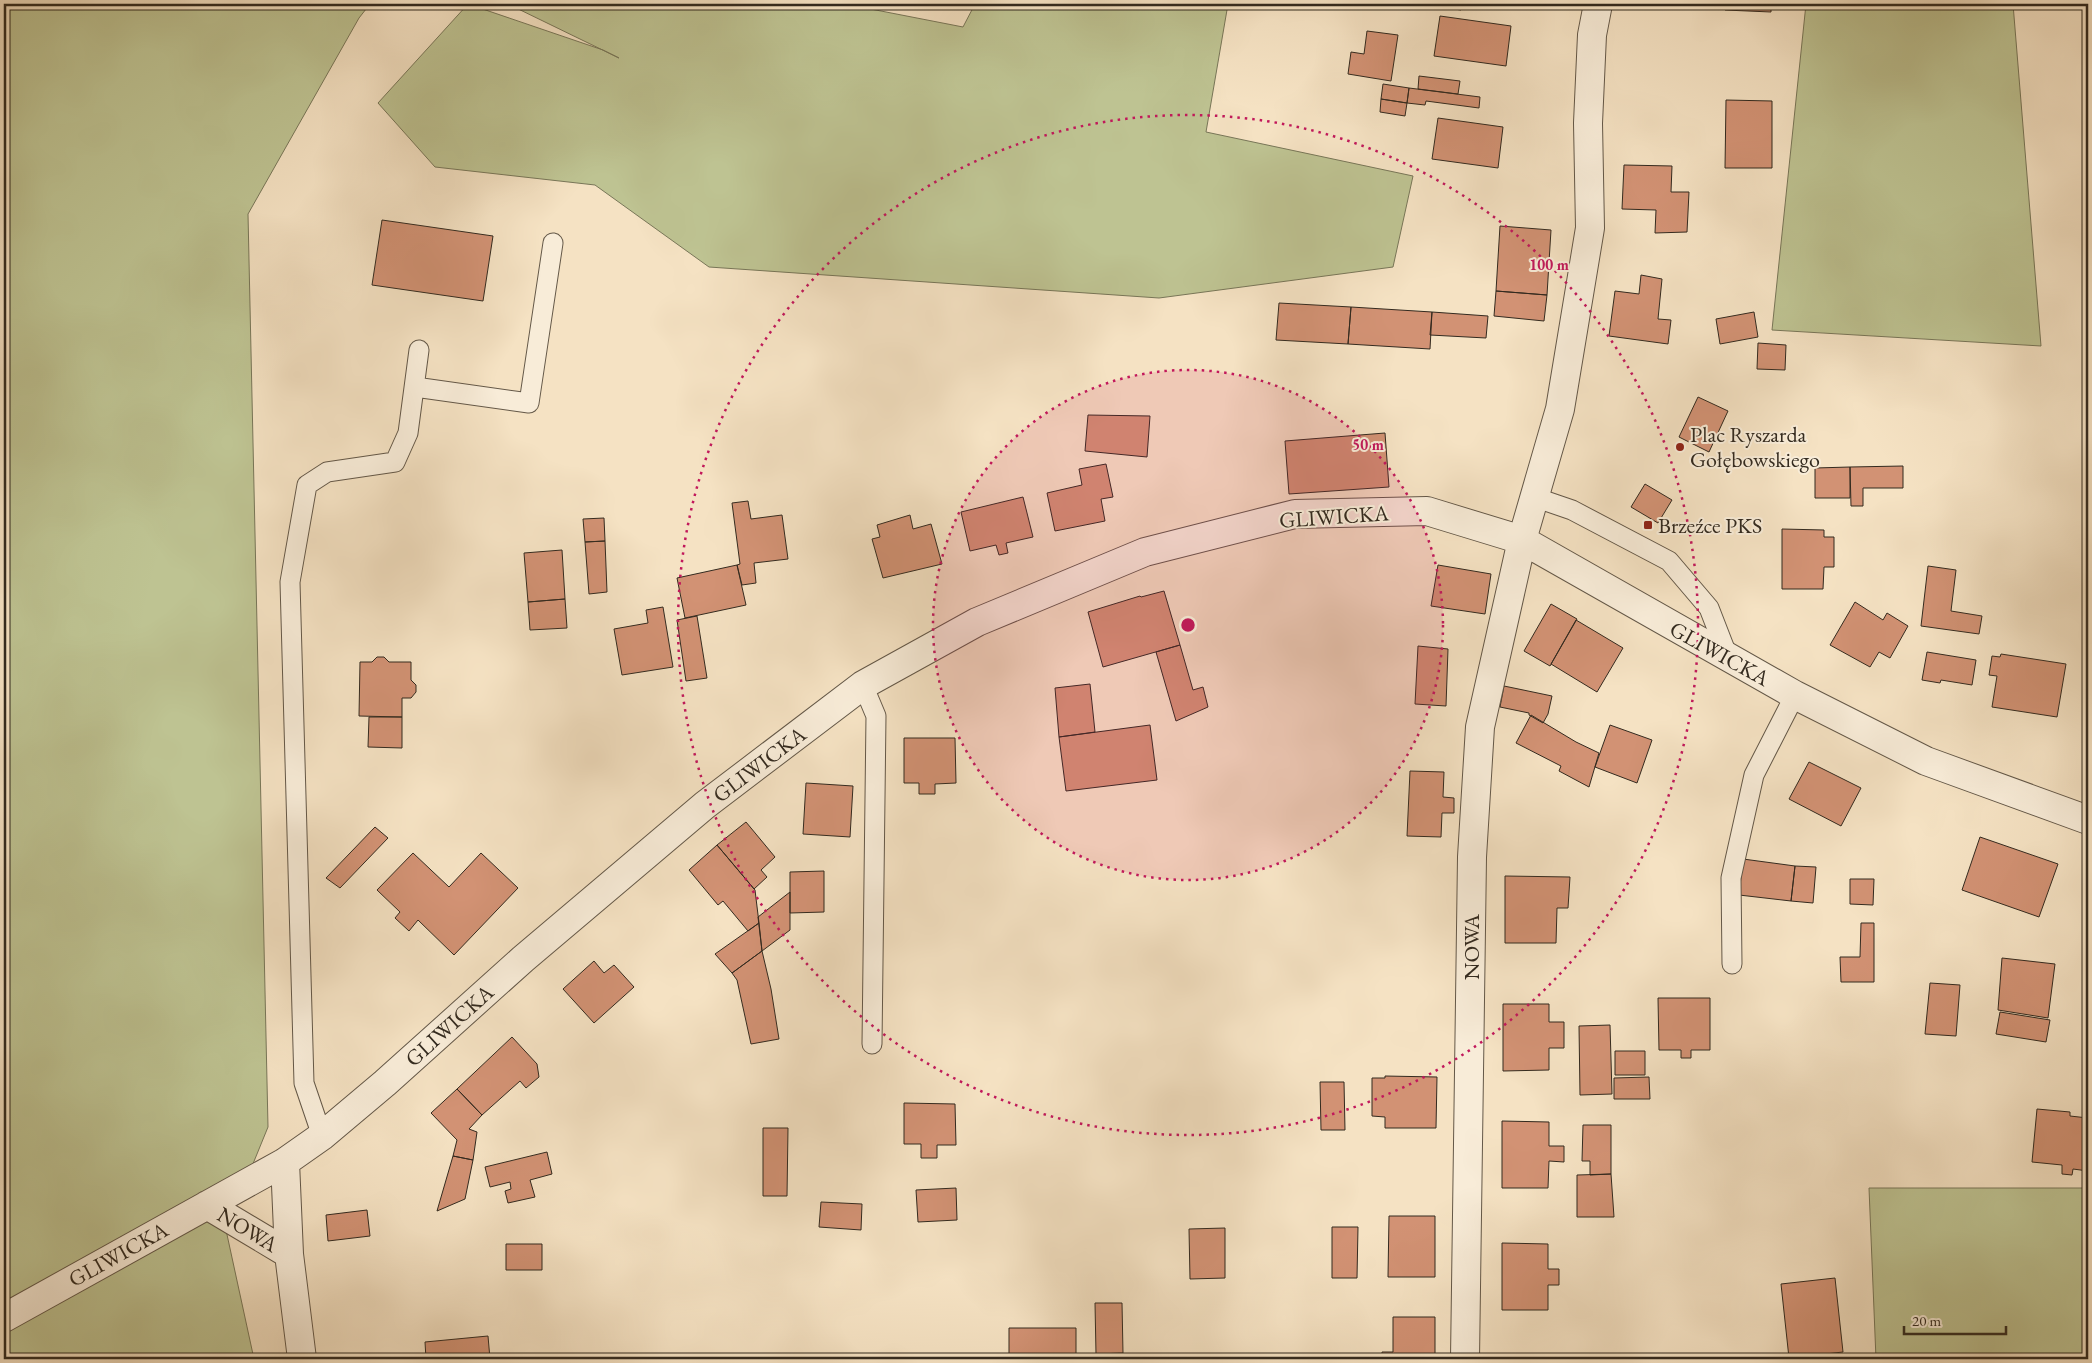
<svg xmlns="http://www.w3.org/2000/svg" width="2092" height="1363" font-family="'EB Garamond',serif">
	<rect width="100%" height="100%" fill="#f5e2c3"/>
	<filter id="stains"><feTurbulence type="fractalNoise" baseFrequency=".004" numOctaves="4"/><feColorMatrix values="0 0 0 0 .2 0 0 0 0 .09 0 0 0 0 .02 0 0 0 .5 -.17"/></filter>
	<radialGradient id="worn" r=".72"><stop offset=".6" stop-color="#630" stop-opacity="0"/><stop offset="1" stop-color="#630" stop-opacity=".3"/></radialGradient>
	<path fill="#bec392" stroke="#787658" d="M 4,4 L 370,4 L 359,18 L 248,214 L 268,1127 L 226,1230 L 254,1359 L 4,1359 Z
		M 468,4 L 603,50 L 619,58 L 508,4 L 845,4 L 963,27 L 975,4 L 1228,4 L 1206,132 L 1413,176 L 1393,267 L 1159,298 L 709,267 L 595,185 L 435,167 L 378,103 Z
		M 1806,4 L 2013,4 L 2041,346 L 1772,330 Z
		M 1869,1188 L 2088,1188 L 2088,1359 L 1876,1359 Z"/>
	<path fill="#d29274" stroke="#332a1f" d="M 1419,4 L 1462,4 L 1461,10 Z
		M 1725,4 L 1771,4 L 1771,12 L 1725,10 Z
		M 1440,16 L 1511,26 L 1506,66 L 1434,56 Z
		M 1367,31 L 1398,35 L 1391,81 L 1348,74 L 1351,52 L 1364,54 Z
		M 1419,76 L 1460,81 L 1458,94 L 1418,89 Z
		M 1383,84 L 1409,88 L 1407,103 L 1381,99 Z
		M 1409,88 L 1480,97 L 1479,108 L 1426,101 L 1425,105 L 1407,103 Z
		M 1381,99 L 1407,103 L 1405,116 L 1380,112 Z
		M 1726,100 L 1772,101 L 1772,168 L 1725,168 Z
		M 1438,118 L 1503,127 L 1498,168 L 1432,159 Z
		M 1624,165 L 1672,166 L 1671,192 L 1689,192 L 1687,232 L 1655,233 L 1656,210 L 1622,209 Z
		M 382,220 L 493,236 L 483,301 L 372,285 Z
		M 1500,226 L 1551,230 L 1547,295 L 1496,291 Z
		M 1641,275 L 1662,279 L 1658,319 L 1671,320 L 1668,344 L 1609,336 L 1615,291 L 1639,294 Z
		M 1496,291 L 1547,295 L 1544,321 L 1494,316 Z
		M 1279,303 L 1351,307 L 1348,344 L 1276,340 Z
		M 1351,307 L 1432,312 L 1430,349 L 1348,344 Z
		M 1432,312 L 1488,316 L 1486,338 L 1430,335 Z
		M 1754,312 L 1758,337 L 1720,344 L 1716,319 Z
		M 1758,343 L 1786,345 L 1785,370 L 1757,369 Z
		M 1698,397 L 1728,411 L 1709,452 L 1679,437 Z
		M 1088,415 L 1150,416 L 1147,457 L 1085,451 Z
		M 1385,433 L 1389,487 L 1289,494 L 1285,441 Z
		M 1106,464 L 1113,497 L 1101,499 L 1105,521 L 1055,531 L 1047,493 L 1082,485 L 1079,469 Z
		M 1903,466 L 1903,488 L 1863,488 L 1863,506 L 1851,506 L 1850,467 Z
		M 1850,467 L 1850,498 L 1815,498 L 1815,468 Z
		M 1645,484 L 1672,500 L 1658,523 L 1631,507 Z
		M 1023,497 L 1033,537 L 1006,543 L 1008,553 L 999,555 L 996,545 L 970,551 L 961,512 Z
		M 748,501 L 751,519 L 782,515 L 788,559 L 754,563 L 756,583 L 742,585 L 737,565 L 740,564 L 732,503 Z
		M 910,515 L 913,529 L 931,524 L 942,564 L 883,578 L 872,539 L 880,537 L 877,525 Z
		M 604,518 L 605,541 L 585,542 L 583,519 Z
		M 1782,529 L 1824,530 L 1824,537 L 1834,537 L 1834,567 L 1824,567 L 1823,589 L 1782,589 Z
		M 605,541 L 607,592 L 589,594 L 585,542 Z
		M 562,550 L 565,599 L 528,602 L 524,553 Z
		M 737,565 L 746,605 L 685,618 L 677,578 Z
		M 1438,565 L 1491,574 L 1485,614 L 1431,606 Z
		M 1928,566 L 1956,570 L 1951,611 L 1982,616 L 1979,634 L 1921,626 Z
		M 1164,591 L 1180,645 L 1103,667 L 1088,612 L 1140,596 L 1141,597 Z
		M 565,599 L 567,628 L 530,630 L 528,602 Z
		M 1855,602 L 1883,620 L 1887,613 L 1908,626 L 1890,658 L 1879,652 L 1870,667 L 1830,645 Z
		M 1551,604 L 1577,619 L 1550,666 L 1524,651 Z
		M 663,607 L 673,667 L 622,675 L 614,629 L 648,623 L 646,610 Z
		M 697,616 L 707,678 L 686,681 L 677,620 Z
		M 1576,620 L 1623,648 L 1597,692 L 1551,664 Z
		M 1180,645 L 1193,690 L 1203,687 L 1208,707 L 1176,721 L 1156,652 Z
		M 1418,646 L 1448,649 L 1446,706 L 1415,704 Z
		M 1927,652 L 1976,660 L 1972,685 L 1941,680 L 1940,683 L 1922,680 Z
		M 2001,654 L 2066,664 L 2057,717 L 1992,707 L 1997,676 L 1989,675 L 1992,656 L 2000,657 Z
		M 377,657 L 384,657 L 389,662 L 411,662 L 411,680 L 416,685 L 416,692 L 411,698 L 402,698 L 402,717 L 359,716 L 360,662 L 372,662 Z
		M 1090,684 L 1095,732 L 1059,737 L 1055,688 Z
		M 1504,686 L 1552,696 L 1548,714 L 1543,723 L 1529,715 L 1529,713 L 1500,707 Z
		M 1531,715 L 1576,742 L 1599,753 L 1589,787 L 1559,771 L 1561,766 L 1516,743 Z
		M 369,717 L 402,717 L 402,748 L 368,747 Z
		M 1150,725 L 1157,780 L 1066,791 L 1059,737 Z
		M 1610,725 L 1652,740 L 1637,783 L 1595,767 Z
		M 904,738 L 955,738 L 956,783 L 935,784 L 935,794 L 919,794 L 919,783 L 904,783 Z
		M 1809,762 L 1861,788 L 1841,826 L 1789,799 Z
		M 1410,771 L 1444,772 L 1443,797 L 1454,798 L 1454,813 L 1442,813 L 1441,837 L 1407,836 Z
		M 806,783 L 853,786 L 850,837 L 803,834 Z
		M 746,822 L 775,857 L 761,870 L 767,877 L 754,889 L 717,845 Z
		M 375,827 L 388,838 L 340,888 L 326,878 Z
		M 1980,837 L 2058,864 L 2039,917 L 1962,890 Z
		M 717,845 L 755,890 L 759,923 L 748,931 L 723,901 L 718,905 L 689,870 Z
		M 413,853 L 449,887 L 481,853 L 518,888 L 454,955 L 418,920 L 409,931 L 395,918 L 400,912 L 377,890 Z
		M 1743,859 L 1795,866 L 1791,901 L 1739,895 Z
		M 1795,866 L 1816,867 L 1813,903 L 1791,901 Z
		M 824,871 L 824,912 L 790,913 L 790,872 Z
		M 1505,876 L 1570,877 L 1568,908 L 1557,908 L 1556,943 L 1505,943 Z
		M 1850,879 L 1874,879 L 1873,905 L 1850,904 Z
		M 790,892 L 790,930 L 762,951 L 758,917 Z
		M 759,923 L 762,951 L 732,973 L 715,954 Z
		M 1861,923 L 1874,923 L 1874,982 L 1841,982 L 1840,957 L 1860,957 Z
		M 762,951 L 771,989 L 779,1039 L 751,1044 L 737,980 L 732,973 Z
		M 2002,958 L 2055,964 L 2048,1018 L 1998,1010 Z
		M 594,961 L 604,973 L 614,965 L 634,987 L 594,1023 L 563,989 Z
		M 1930,983 L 1960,985 L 1956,1036 L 1925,1034 Z
		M 1658,998 L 1710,998 L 1710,1050 L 1691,1050 L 1691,1058 L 1681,1058 L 1681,1050 L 1659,1050 Z
		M 1503,1004 L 1549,1004 L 1549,1022 L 1564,1022 L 1564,1048 L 1549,1048 L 1549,1070 L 1503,1071 Z
		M 2000,1012 L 2050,1020 L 2046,1042 L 1996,1034 Z
		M 1610,1025 L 1612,1094 L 1580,1095 L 1579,1026 Z
		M 512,1037 L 537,1064 L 539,1077 L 526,1088 L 520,1081 L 482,1115 L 457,1089 Z
		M 1615,1051 L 1645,1051 L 1645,1075 L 1615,1075 Z
		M 1385,1076 L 1437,1077 L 1436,1128 L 1385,1128 L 1385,1117 L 1372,1116 L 1372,1078 L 1385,1078 Z
		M 1649,1077 L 1650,1099 L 1614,1099 L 1614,1078 Z
		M 1320,1082 L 1344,1082 L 1345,1130 L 1321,1130 Z
		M 457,1089 L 482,1115 L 469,1129 L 477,1132 L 473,1160 L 453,1156 L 457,1140 L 431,1113 Z
		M 904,1103 L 955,1104 L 956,1145 L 937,1145 L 937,1158 L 921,1158 L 921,1144 L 904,1144 Z
		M 2037,1109 L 2070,1112 L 2070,1116 L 2088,1118 L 2088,1171 L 2073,1169 L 2072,1175 L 2062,1174 L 2062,1165 L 2032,1162 Z
		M 1502,1121 L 1549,1122 L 1549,1146 L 1564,1146 L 1564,1162 L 1549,1161 L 1548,1188 L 1502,1188 Z
		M 1583,1125 L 1611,1125 L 1611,1174 L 1590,1175 L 1590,1161 L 1582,1161 Z
		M 763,1128 L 788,1128 L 787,1196 L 763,1196 Z
		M 547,1152 L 552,1174 L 530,1180 L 535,1197 L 508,1203 L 505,1191 L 511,1189 L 510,1182 L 490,1187 L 485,1167 Z
		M 453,1156 L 473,1160 L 465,1199 L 437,1211 Z
		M 1611,1174 L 1614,1217 L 1577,1217 L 1577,1175 Z
		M 956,1188 L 957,1220 L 918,1222 L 916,1190 Z
		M 821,1202 L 862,1204 L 861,1230 L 819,1227 Z
		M 367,1210 L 370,1236 L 328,1241 L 326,1215 Z
		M 1389,1216 L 1435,1216 L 1435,1277 L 1388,1277 Z
		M 1332,1227 L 1358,1227 L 1357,1278 L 1332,1278 Z
		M 1225,1228 L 1225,1278 L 1190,1279 L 1189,1229 Z
		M 1502,1243 L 1548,1244 L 1548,1269 L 1559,1269 L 1559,1285 L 1548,1285 L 1548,1310 L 1502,1310 Z
		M 506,1244 L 542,1244 L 542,1270 L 506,1270 Z
		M 1835,1278 L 1843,1352 L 1789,1358 L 1781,1284 Z
		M 1095,1303 L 1122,1303 L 1123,1353 L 1096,1354 Z
		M 1393,1317 L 1435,1317 L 1435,1359 L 1382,1359 L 1382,1352 L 1393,1352 Z
		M 1009,1328 L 1076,1328 L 1076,1359 L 1009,1359 Z
		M 488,1336 L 490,1359 L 426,1359 L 425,1342 Z"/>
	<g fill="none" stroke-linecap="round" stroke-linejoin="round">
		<defs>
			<path id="service" d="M 415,387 L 529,403 L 553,243
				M 1534,497 L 1572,510 L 1669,561 L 1709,608 L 1728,657
				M 863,685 L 876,716 L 872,1044
				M 1732,964 L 1731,878 L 1754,775 L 1795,695
				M 322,1136 L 304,1083 L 290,582 L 307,485 L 327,472 L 395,462 L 408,433 L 419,350"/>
			<path id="minor" d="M 285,1162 L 289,1254 L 302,1359
				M 207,1205 L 289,1254
				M 4,1318 L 285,1162 L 322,1136 L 385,1083 L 523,959 L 705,805 L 863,685 L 977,622 L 1145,552 L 1295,514 L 1427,511 L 1522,540 L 1795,695 L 1926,761 L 2088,820
				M 1465,1359 L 1472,857 L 1480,727 L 1522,540 L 1560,409 L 1590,228 L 1588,123 L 1592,35 L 1598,4"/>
		</defs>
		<use href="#service" stroke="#645848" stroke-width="21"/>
		<use href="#minor" stroke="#645848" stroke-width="30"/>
		<use href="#service" stroke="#f8ecd8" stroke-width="19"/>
		<use href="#minor" stroke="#f8ecd8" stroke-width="28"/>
	</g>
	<circle cx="1188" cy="625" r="255" fill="#c2185b" fill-opacity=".12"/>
	<g fill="none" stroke="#c2185b" stroke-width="2.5" stroke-dasharray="2.5 5">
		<circle cx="1188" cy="625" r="255"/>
		<circle cx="1188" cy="625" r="510"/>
	</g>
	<g fill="#8f2418" stroke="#f8ecd8" stroke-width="2">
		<circle cx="1680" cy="447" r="5"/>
		<rect x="1643" y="520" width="10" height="10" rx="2.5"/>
	</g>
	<g text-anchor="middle" stroke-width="4" stroke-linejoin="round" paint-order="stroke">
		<g font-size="22" fill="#332a1f" stroke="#f8ecd8" text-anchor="start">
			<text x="1690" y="442">Plac Ryszarda<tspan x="1690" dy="25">Gołębowskiego</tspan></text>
			<text x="1658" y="533">Brzeźce PKS</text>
		</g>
		<g font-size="22" fill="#332a1f" stroke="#f8ecd8">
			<text transform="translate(1334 516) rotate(-4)" y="8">GLIWICKA</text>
			<text transform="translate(1720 653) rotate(29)" y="8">GLIWICKA</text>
			<text transform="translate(759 764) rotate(-37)" y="8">GLIWICKA</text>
			<text transform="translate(1471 947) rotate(-90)" y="8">NOWA</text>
			<text transform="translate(449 1025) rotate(-42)" y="8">GLIWICKA</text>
			<text transform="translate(248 1229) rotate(31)" y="8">NOWA</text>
			<text transform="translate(118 1254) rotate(-29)" y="8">GLIWICKA</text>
		</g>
	</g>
	<circle cx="1188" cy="625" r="8" fill="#c2185b" stroke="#f8ecd8" stroke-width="2.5"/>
	<g font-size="15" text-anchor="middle" font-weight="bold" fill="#c2185b" stroke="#f8ecd8" stroke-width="4" stroke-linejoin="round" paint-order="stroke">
		<text x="1549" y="270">100 m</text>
		<text x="1368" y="450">50 m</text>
	</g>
	<rect width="2092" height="1363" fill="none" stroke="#f5e2c3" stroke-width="20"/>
	<rect x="5" y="5" width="2082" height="1353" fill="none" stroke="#332a1f" stroke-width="2.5"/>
	<rect x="10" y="10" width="2072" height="1343" fill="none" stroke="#332a1f"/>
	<path d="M1904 1326v8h102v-8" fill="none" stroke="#332a1f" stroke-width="2.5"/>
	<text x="1912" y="1326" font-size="15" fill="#332a1f" stroke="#f8ecd8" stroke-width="4" paint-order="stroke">20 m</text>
	<rect width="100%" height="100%" filter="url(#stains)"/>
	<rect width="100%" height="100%" fill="url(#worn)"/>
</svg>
